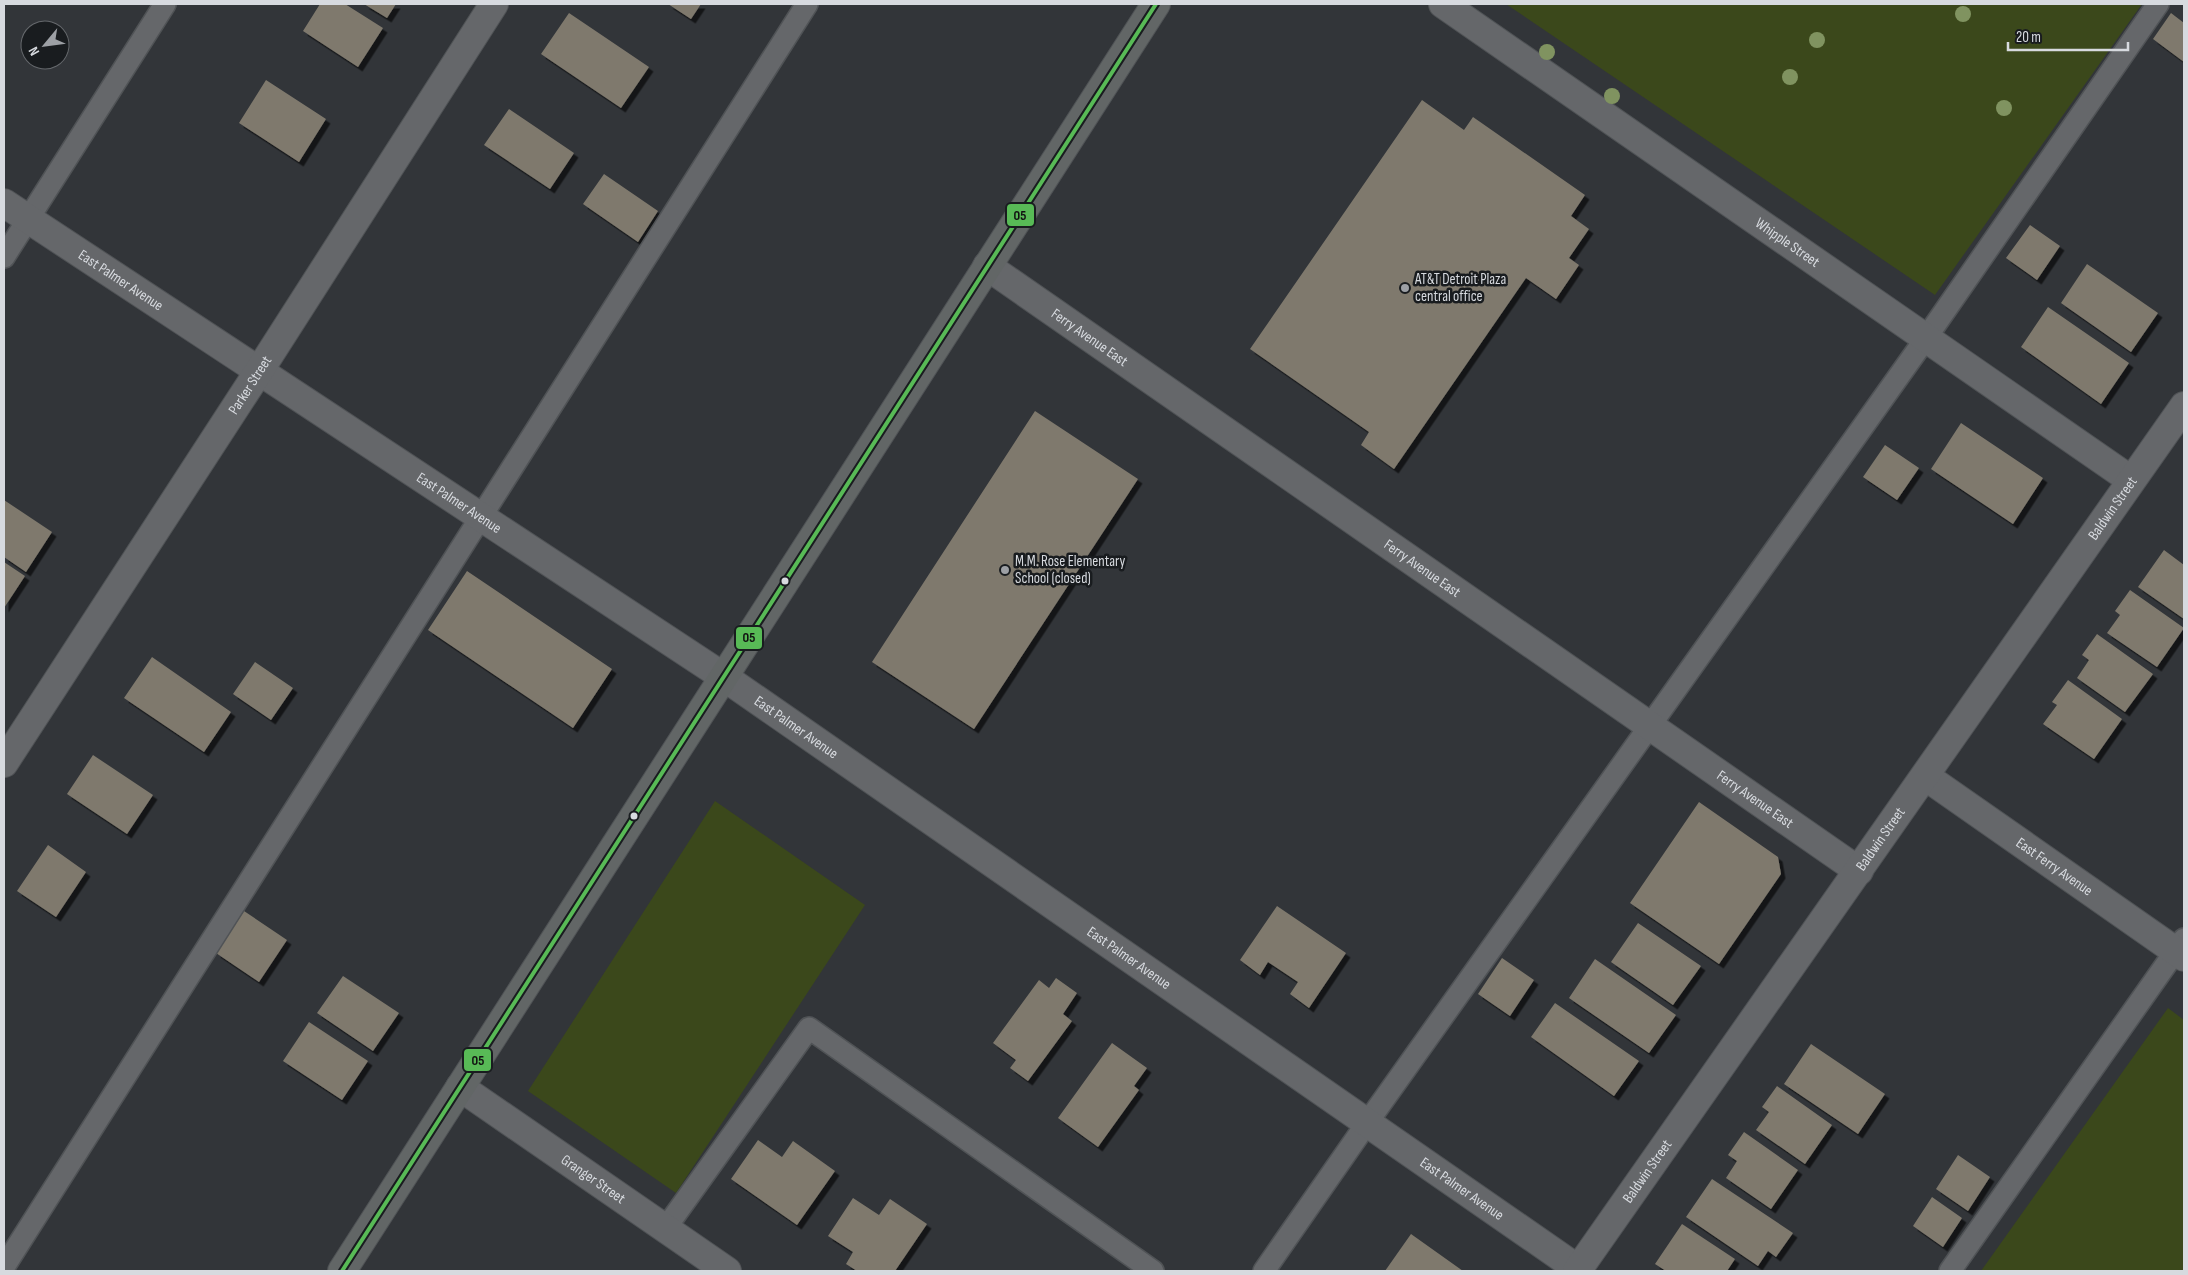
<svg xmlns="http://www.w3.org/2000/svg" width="2188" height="1275" font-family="'Sofia Sans Condensed',sans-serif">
	<defs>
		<filter id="shadow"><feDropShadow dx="4.5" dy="4.5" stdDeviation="0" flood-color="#0009"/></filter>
	</defs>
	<rect width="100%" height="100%" fill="#323539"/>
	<path fill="#3b481b" d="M 1506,4 L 2142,4 L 1935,295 Z
		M 715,801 L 865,905 L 676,1193 L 528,1091 Z
		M 2168,1008 L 2184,1020 L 2184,1271 L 1981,1271 Z"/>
	<path fill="#7f796d" filter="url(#shadow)" d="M 320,4 L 345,4 L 383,28 L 358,67 L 303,31 Z
		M 364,4 L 396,4 L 387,18 Z
		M 668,4 L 701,4 L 691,19 Z
		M 569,13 L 649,67 L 621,108 L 541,54 Z
		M 2171,13 L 2184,23 L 2184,62 L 2153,39 Z
		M 266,80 L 326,119 L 299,162 L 239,123 Z
		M 1422,100 L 1464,130 L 1473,117 L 1585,195 L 1571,216 L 1589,229 L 1569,258 L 1579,265 L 1556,299 L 1526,278 L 1394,469 L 1361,445 L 1369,432 L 1250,349 Z
		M 509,109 L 574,153 L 550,189 L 484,145 Z
		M 604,174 L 658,211 L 638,242 L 583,204 Z
		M 2030,225 L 2060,246 L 2037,280 L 2006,258 Z
		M 2087,264 L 2158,313 L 2131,352 L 2061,303 Z
		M 2048,307 L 2129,363 L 2101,404 L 2021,347 Z
		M 1035,411 L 1138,479 L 974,729 L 872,662 Z
		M 1961,423 L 2043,478 L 2013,524 L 1931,469 Z
		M 1885,445 L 1919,468 L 1897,500 L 1863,477 Z
		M 4,500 L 52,532 L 26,572 L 4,557 Z
		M 2164,550 L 2184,565 L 2184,619 L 2138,587 Z
		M 4,562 L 25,576 L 4,608 Z
		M 467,571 L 612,669 L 573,728 L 428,630 Z
		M 2130,590 L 2184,628 L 2157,667 L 2107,633 L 2120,615 L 2115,611 Z
		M 2097,634 L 2153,674 L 2125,712 L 2077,678 L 2089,660 L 2082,655 Z
		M 152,657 L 231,712 L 204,752 L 124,698 Z
		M 255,662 L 293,688 L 271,720 L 233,694 Z
		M 2068,680 L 2122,719 L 2094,759 L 2043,724 L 2057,705 L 2052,702 Z
		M 93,755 L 153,795 L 127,834 L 67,794 Z
		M 1699,802 L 1778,857 L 1781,874 L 1719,964 L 1630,903 Z
		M 48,845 L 86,872 L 56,917 L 17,891 Z
		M 1277,906 L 1346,953 L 1309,1008 L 1290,994 L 1298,982 L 1268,962 L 1260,975 L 1240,960 Z
		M 244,911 L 287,940 L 259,982 L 216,953 Z
		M 1638,923 L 1701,966 L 1673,1005 L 1611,962 Z
		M 1502,958 L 1534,980 L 1510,1016 L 1478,994 Z
		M 1595,959 L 1676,1015 L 1649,1053 L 1569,998 Z
		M 343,976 L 399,1013 L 373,1051 L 317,1013 Z
		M 1056,978 L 1077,993 L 1063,1014 L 1072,1021 L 1028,1081 L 1010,1068 L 1016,1060 L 993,1043 L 1039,980 L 1049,988 Z
		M 1555,1003 L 1639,1061 L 1614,1096 L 1531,1037 Z
		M 309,1022 L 368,1061 L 342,1100 L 283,1061 Z
		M 1112,1043 L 1147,1068 L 1134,1086 L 1139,1090 L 1098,1147 L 1058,1118 Z
		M 1811,1044 L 1885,1094 L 1858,1134 L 1784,1084 Z
		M 1777,1086 L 1832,1125 L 1805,1164 L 1756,1130 L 1769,1112 L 1762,1107 Z
		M 1744,1132 L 1798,1170 L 1771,1209 L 1726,1178 L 1737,1161 L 1728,1155 Z
		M 758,1140 L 782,1157 L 793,1141 L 835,1171 L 797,1225 L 731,1179 Z
		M 1958,1155 L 1990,1177 L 1968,1211 L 1936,1189 Z
		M 1712,1179 L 1793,1233 L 1776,1257 L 1768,1251 L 1758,1266 L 1686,1217 Z
		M 1932,1197 L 1962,1218 L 1943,1247 L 1913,1226 Z
		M 853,1198 L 879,1215 L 890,1199 L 927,1224 L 895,1271 L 857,1271 L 846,1264 L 853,1252 L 828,1236 Z
		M 1682,1224 L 1735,1259 L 1727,1271 L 1666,1271 L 1655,1264 Z
		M 1411,1234 L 1463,1271 L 1385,1271 Z"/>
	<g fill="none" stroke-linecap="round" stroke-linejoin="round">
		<defs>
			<path id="lane" d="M 4,257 L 165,4
				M 665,1229 L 809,1028 L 1153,1271
				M 4,1267 L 807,4
				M 1264,1271 L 1367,1123 L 1926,338 L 2158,4
				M 1950,1271 L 2184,939"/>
			<g id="street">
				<path id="s1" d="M 1443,4 L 2131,480"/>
				<path id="s2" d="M 4,203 L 724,677 L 1578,1269"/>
				<path id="s3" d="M 987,266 L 1859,871"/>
				<path id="s4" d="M 4,763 L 259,371 L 494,4"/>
				<path id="s5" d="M 1925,776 L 2184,957"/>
				<path id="s6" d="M 460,1087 L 727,1271"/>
				<path id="s7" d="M 1577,1271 L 2184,406"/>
			</g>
			<path id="secondary" d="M 342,1271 L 1156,4"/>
		</defs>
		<use href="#lane" stroke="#505356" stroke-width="24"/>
		<use href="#street" stroke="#505356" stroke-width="30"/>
		<use href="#secondary" stroke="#505356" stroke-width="30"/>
		<use href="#lane" stroke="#65676a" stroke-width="21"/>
		<use href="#street" stroke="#65676a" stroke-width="28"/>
		<use href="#secondary" stroke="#626666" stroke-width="28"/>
		<defs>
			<path id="bus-1" d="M 342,1271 L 1156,4"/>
		</defs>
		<use href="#bus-1" stroke="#191c1f" stroke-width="8"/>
		<use href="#bus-1" stroke="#58ba56" stroke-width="4"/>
	</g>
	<g fill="#809360">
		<circle cx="1963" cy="14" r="8"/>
		<circle cx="1817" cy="40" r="8"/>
		<circle cx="1547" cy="52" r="8"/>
		<circle cx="1790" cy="77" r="8"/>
		<circle cx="1612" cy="96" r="8"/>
		<circle cx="2004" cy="108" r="8"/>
	</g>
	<g fill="#9da0a5" stroke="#191c1f" stroke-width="2">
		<circle cx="1405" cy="288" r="5"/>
		<circle cx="1005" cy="570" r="5"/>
	</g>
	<g fill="#d7dadf" stroke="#191c1f" stroke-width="2">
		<circle cx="785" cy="581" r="4.5"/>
		<circle cx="634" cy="816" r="4.5"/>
	</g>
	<g text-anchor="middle" stroke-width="5" stroke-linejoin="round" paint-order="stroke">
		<g font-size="15" fill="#d7dadf" stroke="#191c1f">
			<text dy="5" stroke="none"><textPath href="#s1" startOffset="419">Whipple Street</textPath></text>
			<text dy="5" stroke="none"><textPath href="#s2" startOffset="140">East Palmer Avenue</textPath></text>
			<text dy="5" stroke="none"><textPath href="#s3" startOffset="125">Ferry Avenue East</textPath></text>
			<text dy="5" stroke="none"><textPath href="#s4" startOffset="451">Parker Street</textPath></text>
			<text dy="5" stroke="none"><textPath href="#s2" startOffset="545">East Palmer Avenue</textPath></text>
			<text dy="5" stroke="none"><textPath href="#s7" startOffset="932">Baldwin Street</textPath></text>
			<text dy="5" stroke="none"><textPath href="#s3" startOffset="530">Ferry Avenue East</textPath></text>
			<text dy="5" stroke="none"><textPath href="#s2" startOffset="950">East Palmer Avenue</textPath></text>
			<text dy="5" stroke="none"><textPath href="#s3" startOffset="935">Ferry Avenue East</textPath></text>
			<text dy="5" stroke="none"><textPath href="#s7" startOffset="528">Baldwin Street</textPath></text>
			<text dy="5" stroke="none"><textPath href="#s5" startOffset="158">East Ferry Avenue</textPath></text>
			<text dy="5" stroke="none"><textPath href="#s2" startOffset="1355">East Palmer Avenue</textPath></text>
			<text dy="5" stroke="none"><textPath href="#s7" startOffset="122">Baldwin Street</textPath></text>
			<text dy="5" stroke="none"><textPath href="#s6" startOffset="162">Granger Street</textPath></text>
			<text dy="5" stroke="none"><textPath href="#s2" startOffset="1760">East Palmer Avenue</textPath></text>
		</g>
		<g font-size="15" fill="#d7dadf" stroke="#191c1f" text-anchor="start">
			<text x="1415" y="284">AT&amp;T Detroit Plaza<tspan x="1415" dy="17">central office</tspan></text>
			<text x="1015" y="566">M.M. Rose Elementary<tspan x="1015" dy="17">School (closed)</tspan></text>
		</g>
	</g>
	<g stroke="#191c1f" stroke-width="2">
		<rect x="1006" y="203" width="29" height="24" rx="5" fill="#58ba56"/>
		<rect x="735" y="626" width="28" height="24" rx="5" fill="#58ba56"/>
		<rect x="463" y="1048" width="29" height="24" rx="5" fill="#58ba56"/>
	</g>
	<g font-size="14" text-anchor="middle" font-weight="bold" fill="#111">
		<text x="1020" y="220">05</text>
		<text x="749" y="642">05</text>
		<text x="478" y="1065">05</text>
	</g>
	<rect width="2188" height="1275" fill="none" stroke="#d7dadf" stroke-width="10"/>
	<g transform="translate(45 45) rotate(241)"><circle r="24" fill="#191c1f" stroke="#65686c"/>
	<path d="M0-4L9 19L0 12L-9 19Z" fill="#9da0a5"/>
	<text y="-8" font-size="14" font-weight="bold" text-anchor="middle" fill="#d7dadf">N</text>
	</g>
	<path d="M2008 42v8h120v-8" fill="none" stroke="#d7dadf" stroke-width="2.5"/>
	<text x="2016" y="42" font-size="15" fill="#d7dadf" stroke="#191c1f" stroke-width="4" paint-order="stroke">20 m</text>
</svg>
